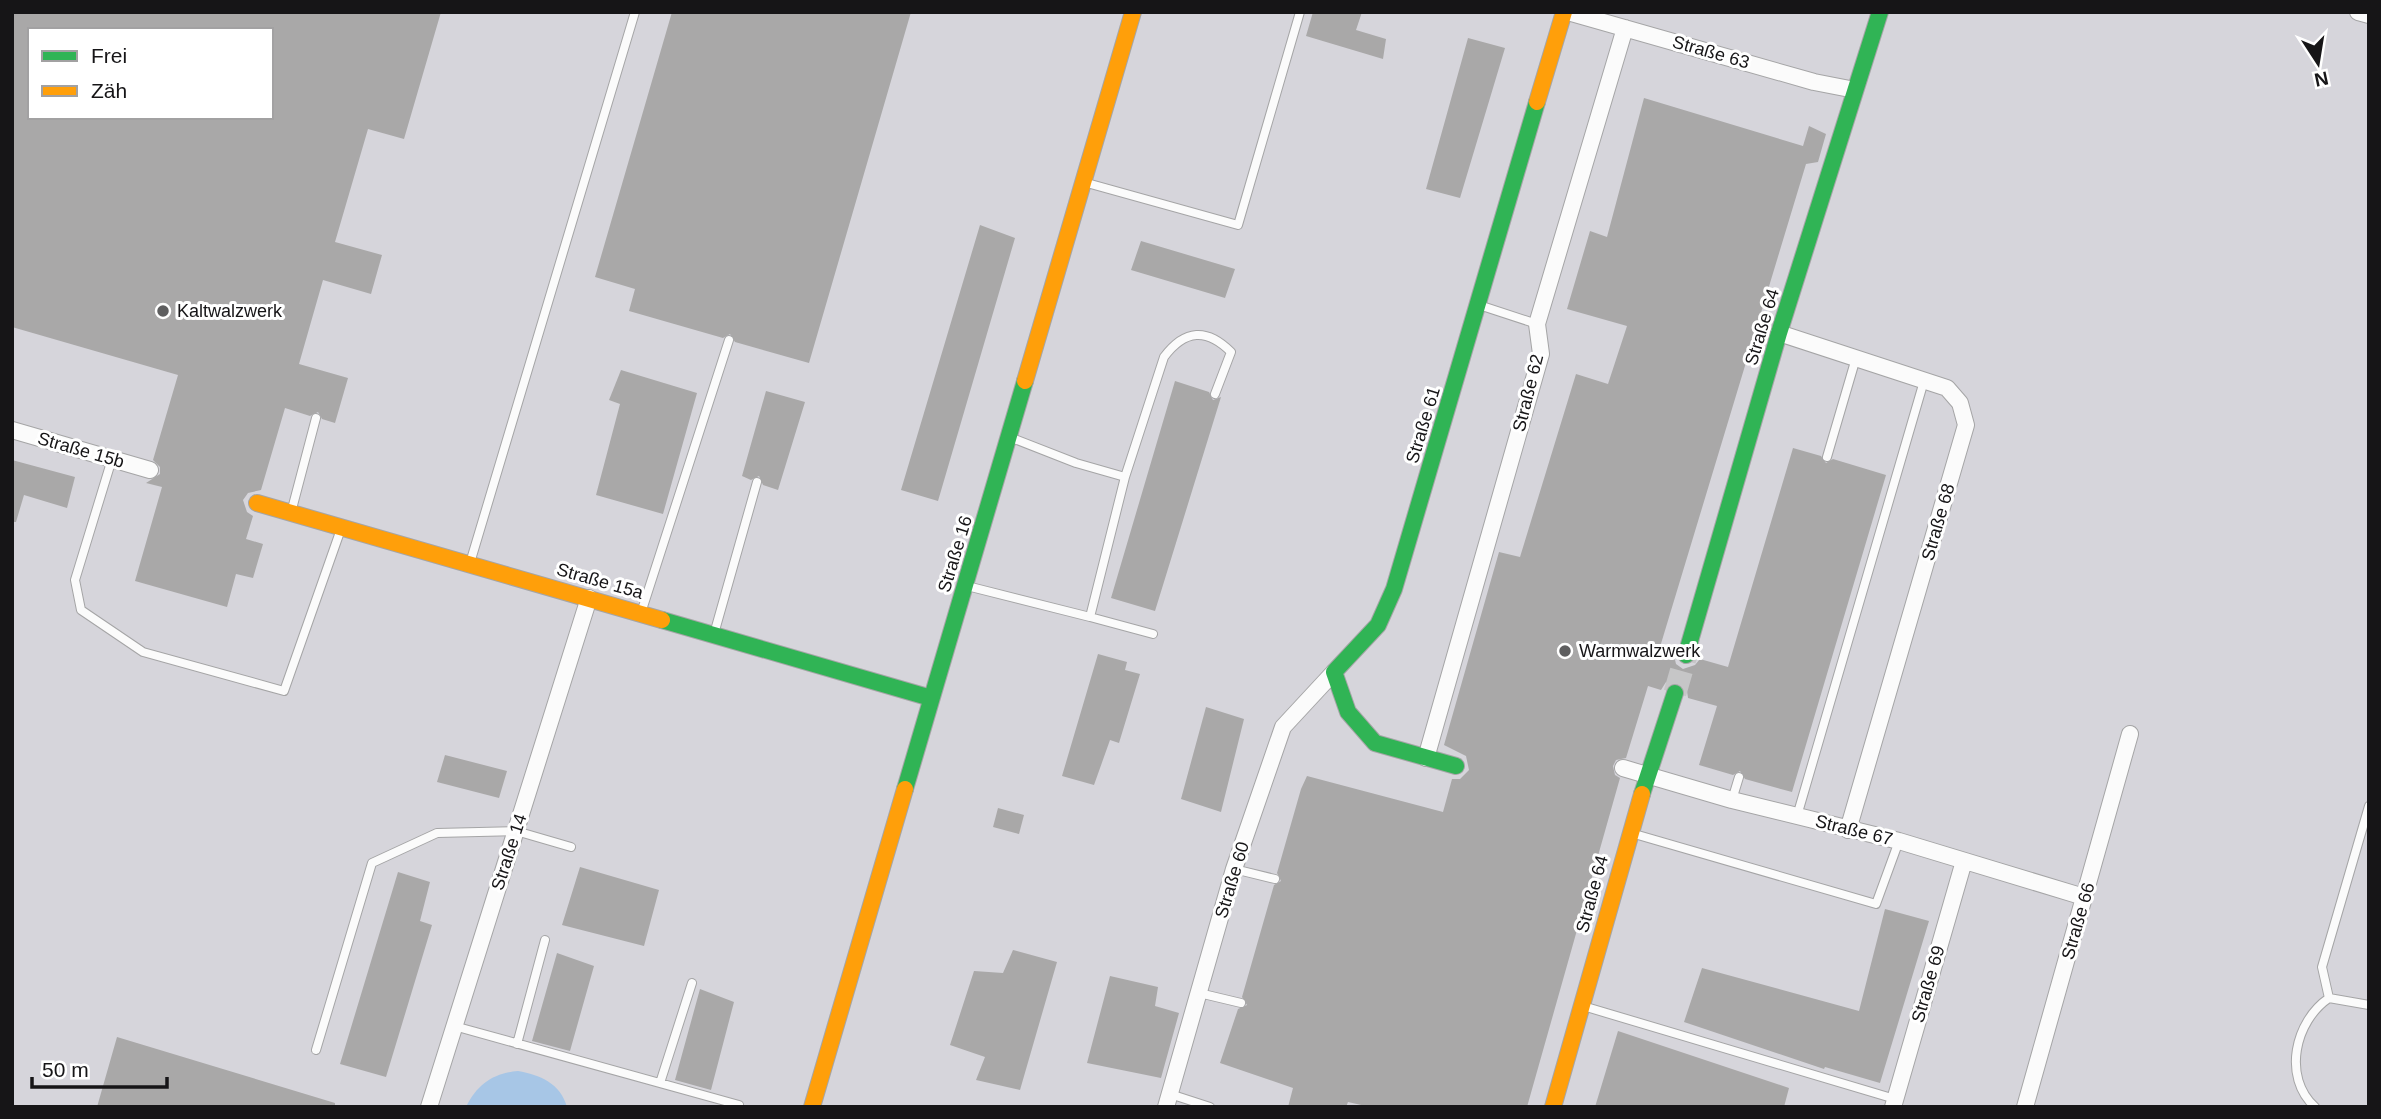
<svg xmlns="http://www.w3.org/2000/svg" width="2381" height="1119" font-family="Helvetica,sans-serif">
	<rect width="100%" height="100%" fill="#e5e5e6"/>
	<path fill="#d6d5db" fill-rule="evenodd" d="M 12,12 L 2369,12 L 2369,1107 L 12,1107 ZM 30,30 L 271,30 L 271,117 L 30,117 Z"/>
	<path fill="#a7c6e6" d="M 518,1071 C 540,1075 560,1083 567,1107 L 466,1107 C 477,1084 494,1073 518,1071 Z"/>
	<path fill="#a9a8a8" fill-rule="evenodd" d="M 12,12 L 441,12 L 404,139 L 368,129 L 335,242 L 382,255 L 371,294 L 323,280 L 299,364 L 348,378 L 335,423 L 322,419 L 318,412 L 310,416 L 285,408 L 261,490 L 248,493 L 243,500 L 247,512 L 253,516 L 246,539 L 263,544 L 253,578 L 236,574 L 227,607 L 135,581 L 162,487 L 146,483 L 160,474 L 160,467 L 153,460 L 178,375 L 12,327 ZM 30,30 L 271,30 L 271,117 L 30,117 Z
		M 672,12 L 911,12 L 809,363 L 735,342 L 730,334 L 723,338 L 629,311 L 635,289 L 595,277 Z
		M 1313,12 L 1362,12 L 1356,30 L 1386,39 L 1383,59 L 1306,36 Z
		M 1468,38 L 1505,48 L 1460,198 L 1426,189 Z
		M 1644,98 L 1803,146 L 1809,126 L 1826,134 L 1818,162 L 1806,164 L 1660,647 L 1673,651 L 1676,664 L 1683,669 L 1695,665 L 1700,659 L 1728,667 L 1793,448 L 1821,456 L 1826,463 L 1833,459 L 1886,475 L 1792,792 L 1745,779 L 1740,771 L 1733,775 L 1699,765 L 1717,706 L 1688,698 L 1686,684 L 1679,680 L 1666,682 L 1661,690 L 1648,686 L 1626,758 L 1616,760 L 1613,766 L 1615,775 L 1620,778 L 1527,1107 L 1370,1107 L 1348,1102 L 1346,1107 L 1288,1107 L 1293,1088 L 1220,1063 L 1238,1009 L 1247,1005 L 1242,997 L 1274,885 L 1281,881 L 1277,873 L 1301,789 L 1307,776 L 1443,812 L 1452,779 L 1460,779 L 1469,770 L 1466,756 L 1444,745 L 1499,552 L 1520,557 L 1576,374 L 1608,384 L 1627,326 L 1567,309 L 1590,231 L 1607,237 Z
		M 980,225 L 1015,238 L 938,501 L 901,490 Z
		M 1141,241 L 1235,269 L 1225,298 L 1131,270 Z
		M 621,370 L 697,393 L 663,514 L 596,495 L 620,404 L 609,400 Z
		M 1175,381 L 1209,392 L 1213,400 L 1221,397 L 1155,611 L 1111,598 Z
		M 766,391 L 805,402 L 778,490 L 763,485 L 759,476 L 751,480 L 742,476 Z
		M 12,460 L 75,477 L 67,508 L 24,495 L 16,522 L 12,522 Z
		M 1098,654 L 1127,662 L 1125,670 L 1140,674 L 1119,743 L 1110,740 L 1094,785 L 1062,776 Z
		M 1206,707 L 1244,719 L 1221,812 L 1181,799 Z
		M 445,755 L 507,771 L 499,798 L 437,782 Z
		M 998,808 L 1024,815 L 1019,834 L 993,827 Z
		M 580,867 L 659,890 L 644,946 L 562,925 Z
		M 398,872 L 430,882 L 420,921 L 432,925 L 386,1077 L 340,1064 Z
		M 1885,909 L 1929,921 L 1880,1083 L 1825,1067 L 1824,1069 L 1684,1022 L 1702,968 L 1859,1011 Z
		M 1013,950 L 1057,962 L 1020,1090 L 976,1080 L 985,1057 L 950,1045 L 974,971 L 1003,973 Z
		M 557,953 L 594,966 L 570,1051 L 532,1041 Z
		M 1110,976 L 1158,987 L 1155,1006 L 1179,1013 L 1161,1078 L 1087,1063 Z
		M 700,989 L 734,1002 L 711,1090 L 675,1080 Z
		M 1618,1031 L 1789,1088 L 1784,1107 L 1595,1107 Z
		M 117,1037 L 335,1103 L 335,1107 L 97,1107 Z"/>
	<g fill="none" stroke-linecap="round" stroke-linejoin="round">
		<path stroke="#c6c6c7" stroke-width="23" stroke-dasharray="23 11" stroke-linecap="butt" d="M 1675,693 L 1686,655"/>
		<defs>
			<path id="lane" d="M 1087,183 L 1238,225 L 1300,12
				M 1479,305 L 1537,324
				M 1012,438 L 1076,463 L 1125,477 L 1164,357 C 1185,329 1207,328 1231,352 L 1215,394
				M 1827,457 L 1856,358
				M 112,459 L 75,580 L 81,610 L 143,652 L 284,691 L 341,529
				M 292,509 L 316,418
				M 470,563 L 635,12
				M 967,586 L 1090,617 L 1125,477
				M 641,613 L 729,340
				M 1090,617 L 1153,634
				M 714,634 L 757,482
				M 1732,800 L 1739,777
				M 1797,816 L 1924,381
				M 1631,833 L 1876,904 L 1899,841
				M 1234,869 L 1275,879
				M 1199,993 L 1241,1003
				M 2329,998 L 2369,1005
				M 1583,1006 L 1895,1099
				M 454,1026 L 739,1105
				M 517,1044 L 545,940
				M 316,1050 L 372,863 L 437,833 L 516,831 L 571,847
				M 660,1083 L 692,983
				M 1170,1094 L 1210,1107
				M 2315,1107 C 2282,1077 2295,1021 2329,998 L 2322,967 L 2369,806"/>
			<path id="street" d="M 1568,12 L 1814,82 L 1855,90
				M 2358,12 L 2369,15
				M 1779,333 L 1947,388 L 1960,403 L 1966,425 L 1848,830
				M 12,430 L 150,470
				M 1426,758 L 1541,354 L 1537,324 L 1625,28
				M 1623,768 L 1732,800 L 1899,841 L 2084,897
				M 429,1107 L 589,598
				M 1166,1107 L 1234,869 L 1283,727 L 1334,672
				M 1893,1107 L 1964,861
				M 2025,1107 L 2130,734"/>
			<path id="fast" d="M 662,620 L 931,698
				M 1686,655 L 1779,333 L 1880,12
				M 1456,766 L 1375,743 L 1348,712 L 1334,672 L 1378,625 L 1394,589 L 1537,102
				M 905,789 L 1025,381
				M 1642,794 L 1675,693"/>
			<path id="slow" d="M 1537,102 L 1564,12
				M 1025,381 L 1133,12
				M 257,503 L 662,620
				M 812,1107 L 905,789
				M 1553,1107 L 1642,794"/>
		</defs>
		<use href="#lane" stroke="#a5a5a6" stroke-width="10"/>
		<use href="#street" stroke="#a5a5a6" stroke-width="18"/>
		<use href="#fast" stroke="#a5a5a6" stroke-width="18"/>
		<use href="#slow" stroke="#a5a5a6" stroke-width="18"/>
		<use href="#lane" stroke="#fbfbfb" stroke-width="8"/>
		<use href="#street" stroke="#fbfbfb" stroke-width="16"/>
		<use href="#fast" stroke="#30b455" stroke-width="16"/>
		<use href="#slow" stroke="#ff9f0a" stroke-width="16"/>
	</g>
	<g fill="#5e5e5f" stroke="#fff" stroke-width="2.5">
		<circle cx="163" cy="311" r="7"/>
		<circle cx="1565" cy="651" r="7"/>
	</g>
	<g text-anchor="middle" stroke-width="6" stroke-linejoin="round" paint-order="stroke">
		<g font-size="18" fill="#161517" stroke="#fff">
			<text transform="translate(1711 52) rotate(16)" y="6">Straße 63</text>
			<text transform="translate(1762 327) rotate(-73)" y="6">Straße 64</text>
			<text transform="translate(1528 393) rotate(-76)" y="6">Straße 62</text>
			<text transform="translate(1423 425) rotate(-73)" y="6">Straße 61</text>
			<text transform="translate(81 450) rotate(16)" y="6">Straße 15b</text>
			<text transform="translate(1938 522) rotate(-74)" y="6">Straße 68</text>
			<text transform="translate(955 554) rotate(-73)" y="6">Straße 16</text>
			<text transform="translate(600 581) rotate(16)" y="6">Straße 15a</text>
			<text transform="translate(1854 830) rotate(14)" y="6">Straße 67</text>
			<text transform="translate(509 852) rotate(-72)" y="6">Straße 14</text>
			<text transform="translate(1232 880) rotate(-73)" y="6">Straße 60</text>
			<text transform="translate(1592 894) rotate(-75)" y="6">Straße 64</text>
			<text transform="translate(2078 921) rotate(-74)" y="6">Straße 66</text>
			<text transform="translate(1928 984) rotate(-74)" y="6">Straße 69</text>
		</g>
		<g font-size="18" fill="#161517" stroke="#fff" text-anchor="start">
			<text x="177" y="317">Kaltwalzwerk</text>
			<text x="1579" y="657">Warmwalzwerk</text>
		</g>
	</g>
	<rect width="2381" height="1119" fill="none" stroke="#161517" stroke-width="28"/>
	<rect x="28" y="28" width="245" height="91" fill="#ffffff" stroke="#a2a1a2" stroke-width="2"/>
	<rect x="42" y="51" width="35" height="10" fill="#30b455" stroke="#a2a1a2" stroke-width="2"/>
	<text x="91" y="63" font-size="21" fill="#161517">Frei</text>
	<rect x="42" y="86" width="35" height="10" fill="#ff9f0a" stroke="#a2a1a2" stroke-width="2"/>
	<text x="91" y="98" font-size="21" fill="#161517">Zäh</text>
	<g transform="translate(2318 63) rotate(168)" stroke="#ffffff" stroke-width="5" paint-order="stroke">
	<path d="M0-5L12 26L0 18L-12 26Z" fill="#161517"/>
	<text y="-10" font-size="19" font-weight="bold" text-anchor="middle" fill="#161517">N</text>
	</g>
	<path d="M32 1077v10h135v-10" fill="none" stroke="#161517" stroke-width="3.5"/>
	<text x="42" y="1077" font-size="21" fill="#161517" stroke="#ffffff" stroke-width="5" paint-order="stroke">50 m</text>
</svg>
